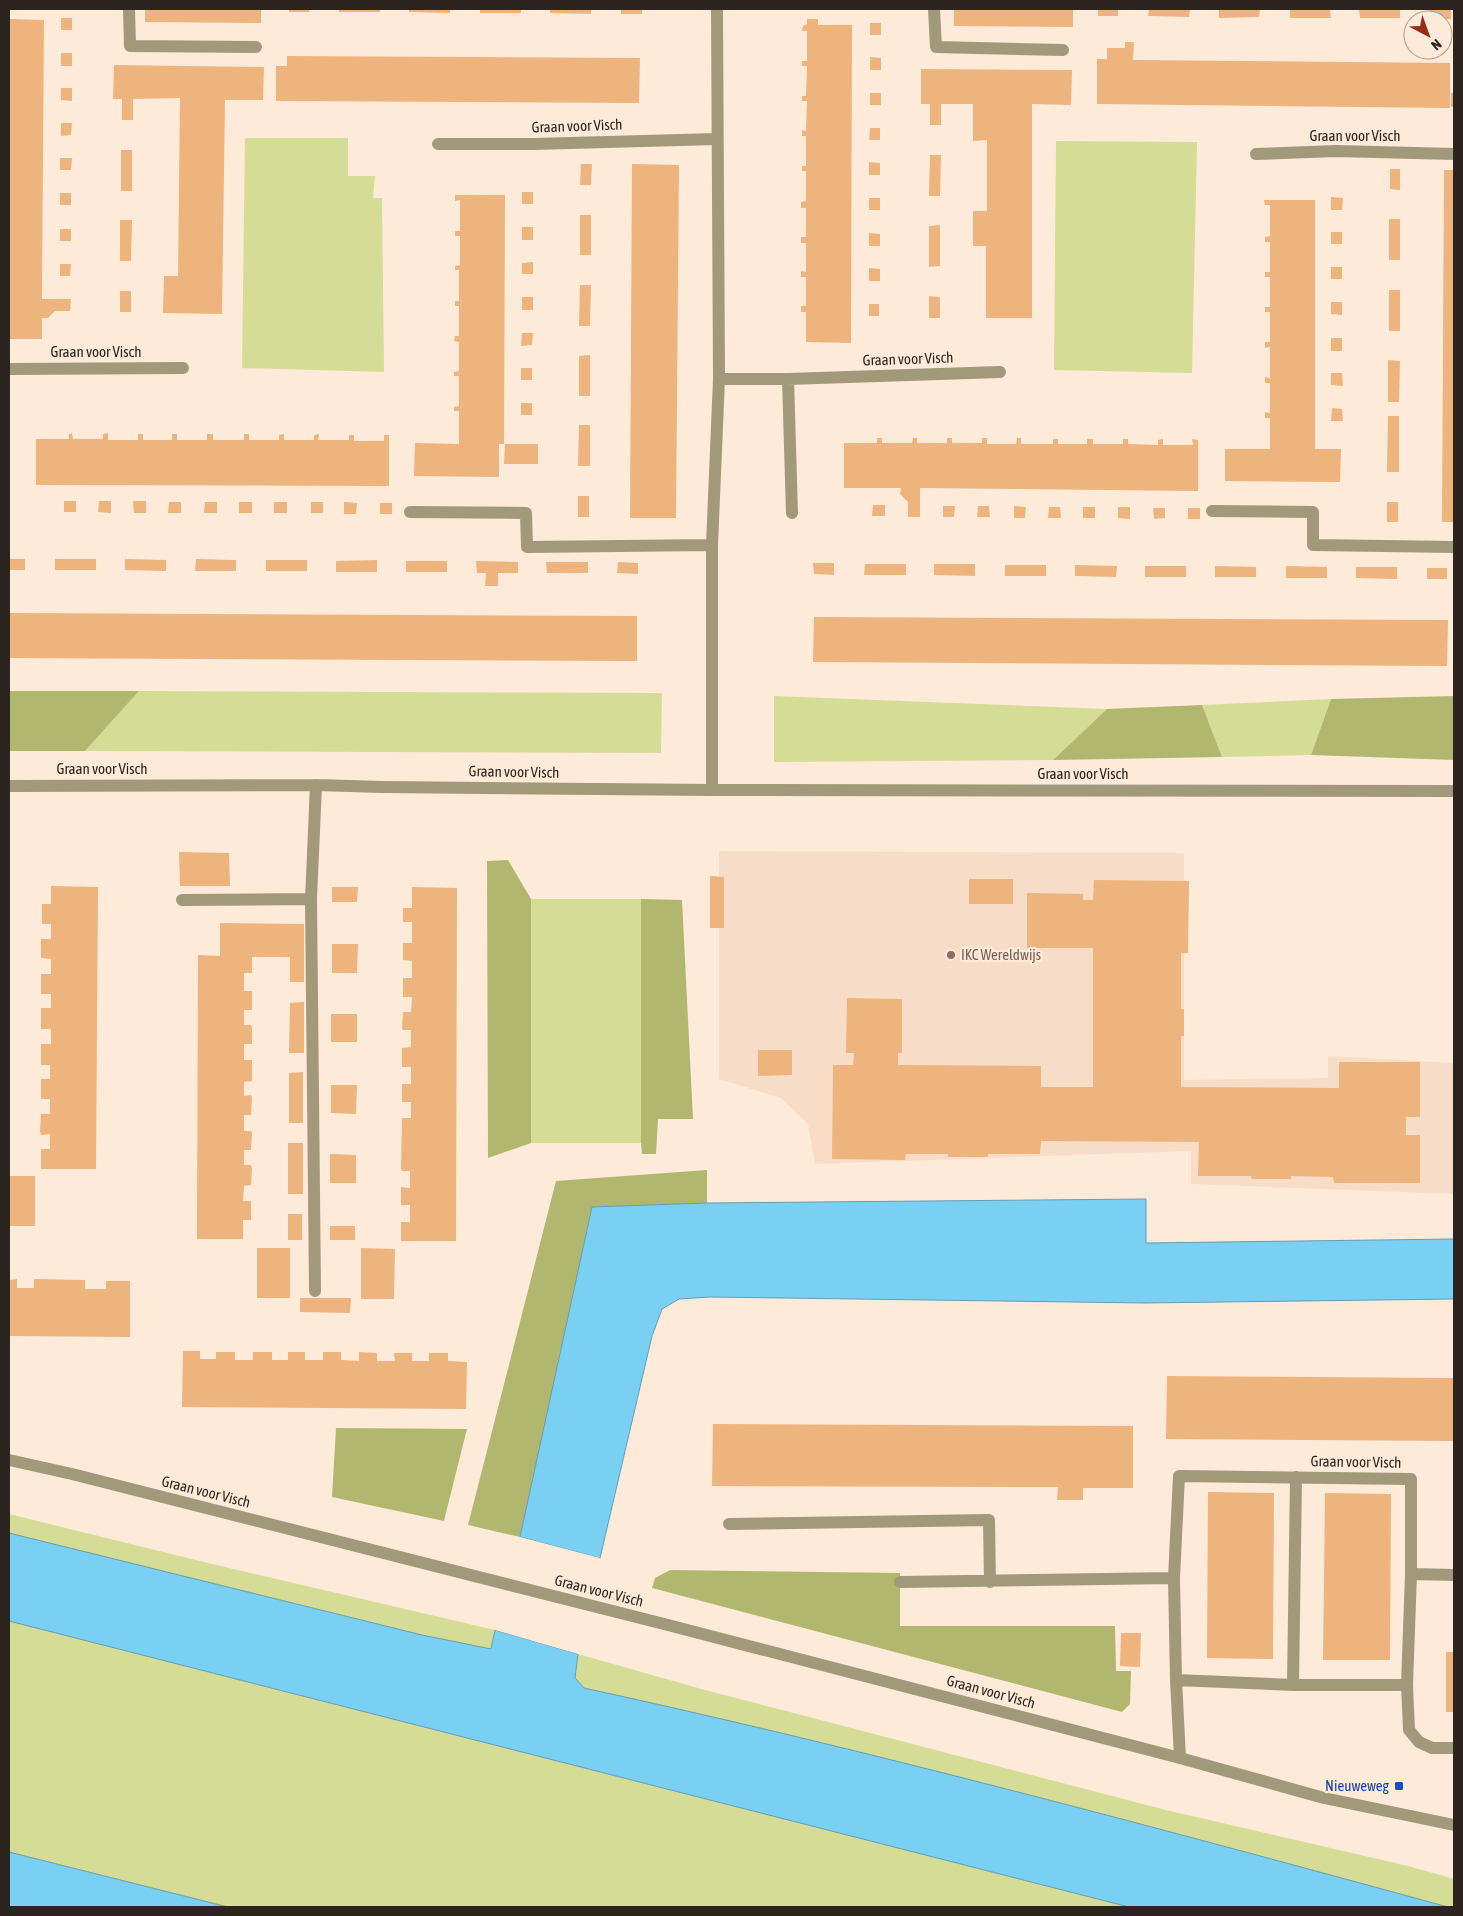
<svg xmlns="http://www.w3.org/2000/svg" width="1463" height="1916" font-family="'Asap Condensed',sans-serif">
	<rect width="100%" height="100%" fill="#feead8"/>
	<path fill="#f7ddc7" d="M 719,851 L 1184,853 L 1184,1080 L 1328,1078 L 1328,1056 L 1454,1063 L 1454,1194 L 1191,1184 L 1191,1151 L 815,1164 L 808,1124 L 781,1098 L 719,1079 Z"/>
	<path fill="#d5dc95" d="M 245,138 L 348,138 L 348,176 L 375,176 L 373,198 L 382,198 L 384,372 L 242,368 Z
		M 1056,141 L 1197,142 L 1192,373 L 1054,370 Z
		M 139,691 L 662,693 L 661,753 L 85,751 Z
		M 774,696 L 1107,709 L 1053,760 L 774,762 Z
		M 1331,699 L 1311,755 L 1222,757 L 1202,705 Z
		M 531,899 L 641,899 L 641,1143 L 531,1143 Z
		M 9,1514 L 212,1564 L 495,1630 L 491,1649 L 422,1635 L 9,1533 Z
		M 9,1621 L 1129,1907 L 228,1907 L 9,1852 Z
		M 578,1654 L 705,1690 L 1166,1810 L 1408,1866 L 1454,1879 L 1454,1907 L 1448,1907 C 1162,1829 874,1751 584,1688 L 575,1678 Z"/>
	<path fill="#b1b76e" d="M 9,691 L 139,691 L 85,751 L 9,751 Z
		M 1454,696 L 1454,760 L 1311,755 L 1331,699 Z
		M 1202,705 L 1222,757 L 1053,760 L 1107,709 Z
		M 508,860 L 531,899 L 531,1143 L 488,1158 L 487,861 Z
		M 641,899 L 682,900 L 693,1119 L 658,1119 L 656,1154 L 642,1154 L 641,1143 Z
		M 707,1170 L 707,1203 L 592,1207 L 520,1537 L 468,1525 L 556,1181 Z
		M 336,1428 L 467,1429 L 444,1521 L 332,1497 Z
		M 670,1570 L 900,1573 L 900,1626 L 1115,1626 L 1116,1671 L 1131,1671 L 1130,1704 L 1122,1712 L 652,1588 L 655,1578 Z"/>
	<path fill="#7ad0f3" stroke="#639db3" d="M 1146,1199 L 1146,1243 L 1454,1239 L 1454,1299 L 1145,1303 L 710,1297 L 679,1299 L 662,1309 L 652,1336 L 600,1558 L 520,1537 L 592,1207 L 707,1203 Z
		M 9,1533 L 422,1635 L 491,1649 L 495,1630 L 578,1654 L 575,1678 L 584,1688 C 874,1751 1162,1829 1448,1907 L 1129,1907 L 9,1621 Z
		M 9,1852 L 228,1907 L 9,1907 Z"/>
	<path fill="#feead8" d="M 520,1537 L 600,1558 L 600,1561 L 519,1539 Z
		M 496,1628 L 578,1651 L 578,1654 L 495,1630 Z"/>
	<path fill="#edb47e" d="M 145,9 L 261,9 L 261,23 L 145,22 Z
		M 289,9 L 309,9 L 309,12 L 289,12 Z
		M 339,9 L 380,9 L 380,12 L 339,12 Z
		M 409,9 L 450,9 L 450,13 L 409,12 Z
		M 480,9 L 521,9 L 521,13 L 480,13 Z
		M 550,9 L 591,9 L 591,14 L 550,13 Z
		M 621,9 L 642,9 L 642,14 L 621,14 Z
		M 954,9 L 1073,9 L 1073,27 L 954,26 Z
		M 1098,9 L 1118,9 L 1118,16 L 1098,16 Z
		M 1149,9 L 1190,9 L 1189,17 L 1148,16 Z
		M 1219,9 L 1260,9 L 1259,17 L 1219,18 Z
		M 1290,9 L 1330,9 L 1331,18 L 1290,18 Z
		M 1359,9 L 1400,9 L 1400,18 L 1360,18 Z
		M 1430,9 L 1451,9 L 1451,19 L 1430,19 Z
		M 61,18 L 72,18 L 72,30 L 61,30 Z
		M 9,19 L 44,20 L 42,299 L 71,299 L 70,311 L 55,311 L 48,318 L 42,318 L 42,339 L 9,339 Z
		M 807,19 L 818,19 L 818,25 L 852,25 L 851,343 L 806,342 L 806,312 L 801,312 L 801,306 L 806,306 L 806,277 L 801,277 L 801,271 L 806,272 L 806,243 L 801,243 L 801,237 L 806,237 L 806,208 L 801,208 L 801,202 L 806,201 L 806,171 L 802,171 L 802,166 L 806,166 L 806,136 L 802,136 L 802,130 L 806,131 L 807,101 L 802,101 L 802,96 L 806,96 L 807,66 L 802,66 L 802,61 L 807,61 L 807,31 L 802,31 L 803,26 L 807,24 Z
		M 870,23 L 881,23 L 881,35 L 870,35 Z
		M 1125,42 L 1134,42 L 1133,60 L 1450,63 L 1450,108 L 1097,104 L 1097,59 L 1107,59 L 1107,48 L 1125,48 Z
		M 61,53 L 72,53 L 72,66 L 61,66 Z
		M 287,56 L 640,58 L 639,103 L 276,101 L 276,66 L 287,66 Z
		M 870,57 L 881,58 L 881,70 L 870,70 Z
		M 114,65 L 264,67 L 263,100 L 225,100 L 222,314 L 163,313 L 164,276 L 178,276 L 180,98 L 133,99 L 133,120 L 122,120 L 122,99 L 113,99 Z
		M 921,69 L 1072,70 L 1071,105 L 1032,104 L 1032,318 L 986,318 L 986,246 L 973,246 L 973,211 L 987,211 L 987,140 L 973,141 L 973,104 L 941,104 L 941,125 L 930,125 L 930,104 L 921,104 Z
		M 61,88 L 72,88 L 72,101 L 61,100 Z
		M 870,93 L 881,93 L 881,105 L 870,105 Z
		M 1451,93 L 1454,93 L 1454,107 L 1451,107 Z
		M 61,123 L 72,123 L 71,135 L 61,136 Z
		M 870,128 L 880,128 L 880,140 L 869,140 Z
		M 121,150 L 132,150 L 132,191 L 121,191 Z
		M 930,155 L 941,155 L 940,196 L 929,196 Z
		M 60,158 L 72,158 L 71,170 L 60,170 Z
		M 869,162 L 880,163 L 880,175 L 869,175 Z
		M 581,164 L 592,164 L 591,185 L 580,185 Z
		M 632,164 L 679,165 L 676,518 L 630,518 Z
		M 1390,169 L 1400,169 L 1400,190 L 1390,189 Z
		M 1444,170 L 1454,170 L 1454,522 L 1442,522 Z
		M 522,192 L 533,192 L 533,204 L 522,204 Z
		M 60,193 L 71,193 L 71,205 L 60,205 Z
		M 455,195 L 505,195 L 504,444 L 499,444 L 499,477 L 414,476 L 415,443 L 459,444 L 459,411 L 454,411 L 454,407 L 459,406 L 459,376 L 454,376 L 454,372 L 459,371 L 459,342 L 454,341 L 455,336 L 459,336 L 459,306 L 455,306 L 455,301 L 459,301 L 459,270 L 455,270 L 455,266 L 460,265 L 460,236 L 455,236 L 455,231 L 460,231 L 460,200 L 455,201 Z
		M 1331,197 L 1343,198 L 1342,210 L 1331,210 Z
		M 869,198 L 880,198 L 880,210 L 869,210 Z
		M 1264,200 L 1315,200 L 1315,449 L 1341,449 L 1340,482 L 1225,481 L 1225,449 L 1270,449 L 1270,418 L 1265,418 L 1265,412 L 1270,413 L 1270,383 L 1265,383 L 1265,377 L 1270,378 L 1270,347 L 1265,348 L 1265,342 L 1270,342 L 1270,312 L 1265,312 L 1265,307 L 1270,307 L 1270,277 L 1265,277 L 1265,272 L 1270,272 L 1270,242 L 1265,242 L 1265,237 L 1270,236 L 1270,205 L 1265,205 Z
		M 580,215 L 591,215 L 591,255 L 580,255 Z
		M 1389,219 L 1400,219 L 1400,260 L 1389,260 Z
		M 120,220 L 132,220 L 131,261 L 120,261 Z
		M 940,225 L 940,266 L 929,267 L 929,226 Z
		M 522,227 L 533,227 L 533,240 L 522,240 Z
		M 60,229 L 71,229 L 71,241 L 60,241 Z
		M 1331,232 L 1342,232 L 1342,244 L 1331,244 Z
		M 869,233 L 880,234 L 880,246 L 869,246 Z
		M 533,262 L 533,274 L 522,274 L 522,263 Z
		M 60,264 L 71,264 L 70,276 L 60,276 Z
		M 1331,267 L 1342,267 L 1342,279 L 1331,279 Z
		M 869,268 L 880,269 L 880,281 L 869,281 Z
		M 580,285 L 591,285 L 590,326 L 579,326 Z
		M 1389,290 L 1400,290 L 1400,331 L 1389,331 Z
		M 120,291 L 131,291 L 131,312 L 120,312 Z
		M 929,296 L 940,297 L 940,318 L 929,318 Z
		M 522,297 L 533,297 L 533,310 L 522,310 Z
		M 1331,302 L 1342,302 L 1342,315 L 1331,314 Z
		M 869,304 L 879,304 L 879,316 L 869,316 Z
		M 522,333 L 533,333 L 532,345 L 521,346 Z
		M 1331,338 L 1342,338 L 1342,351 L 1331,351 Z
		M 590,355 L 590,396 L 579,396 L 579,356 Z
		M 1388,360 L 1400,361 L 1399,402 L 1388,402 Z
		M 521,368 L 532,368 L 532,380 L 521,380 Z
		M 1331,373 L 1342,373 L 1343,386 L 1331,385 Z
		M 521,403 L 532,403 L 532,415 L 521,415 Z
		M 1332,408 L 1342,409 L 1343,421 L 1331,421 Z
		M 1388,416 L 1399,416 L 1399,472 L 1387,472 Z
		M 579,425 L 590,425 L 590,466 L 578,466 Z
		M 72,433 L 73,439 L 103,439 L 103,434 L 108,433 L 108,440 L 138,440 L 138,434 L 143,434 L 143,440 L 172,440 L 172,434 L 177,434 L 177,440 L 207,440 L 207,434 L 213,434 L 213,440 L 244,440 L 244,434 L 249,434 L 249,440 L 279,440 L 279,435 L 284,434 L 284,440 L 314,440 L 314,435 L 319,434 L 318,440 L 349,440 L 349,435 L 354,435 L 354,441 L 384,441 L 384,435 L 389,435 L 389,486 L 36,485 L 36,439 L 69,439 L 69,434 Z
		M 877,438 L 882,438 L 882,443 L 912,443 L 913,438 L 917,438 L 917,443 L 947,443 L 947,438 L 952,438 L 952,443 L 982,443 L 982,438 L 987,438 L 987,444 L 1016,444 L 1017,438 L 1021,438 L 1021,444 L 1053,444 L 1053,439 L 1058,439 L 1058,444 L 1087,444 L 1087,439 L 1093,439 L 1093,444 L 1123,444 L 1123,439 L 1128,439 L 1128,444 L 1158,445 L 1158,440 L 1163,439 L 1163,445 L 1193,445 L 1192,439 L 1198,440 L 1198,491 L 920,488 L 920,517 L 908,517 L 908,502 L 900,494 L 901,488 L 844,488 L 844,443 L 877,443 Z
		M 505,444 L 538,444 L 538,464 L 504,464 Z
		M 578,496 L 589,496 L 589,517 L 578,517 Z
		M 64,501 L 76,501 L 76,512 L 64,512 Z
		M 99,501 L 111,501 L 111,513 L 98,512 Z
		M 133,501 L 146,501 L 146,513 L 134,513 Z
		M 169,502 L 181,502 L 181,513 L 168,513 Z
		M 205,502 L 217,502 L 217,513 L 204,513 Z
		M 239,502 L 252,502 L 252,513 L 239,513 Z
		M 274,502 L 287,502 L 287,513 L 274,513 Z
		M 311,502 L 323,502 L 323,513 L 311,513 Z
		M 344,502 L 357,503 L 356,514 L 344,514 Z
		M 1387,502 L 1398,502 L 1398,522 L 1387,522 Z
		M 380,503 L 392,503 L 392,514 L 380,514 Z
		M 873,505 L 885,505 L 885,516 L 872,516 Z
		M 943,506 L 955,506 L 954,517 L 943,517 Z
		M 978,506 L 989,506 L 990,517 L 977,517 Z
		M 1014,506 L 1026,507 L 1025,518 L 1014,518 Z
		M 1049,507 L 1060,507 L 1061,518 L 1048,518 Z
		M 1083,507 L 1095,507 L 1095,518 L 1083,518 Z
		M 1118,507 L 1130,507 L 1130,519 L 1118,518 Z
		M 1153,508 L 1165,508 L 1165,518 L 1154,519 Z
		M 1188,508 L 1200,508 L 1200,519 L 1188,519 Z
		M 9,559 L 25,559 L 25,570 L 9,570 Z
		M 55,559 L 96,559 L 96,570 L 55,570 Z
		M 125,559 L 166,560 L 166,571 L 125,570 Z
		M 196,559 L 236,560 L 236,571 L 195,571 Z
		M 266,560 L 307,560 L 307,571 L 266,571 Z
		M 377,560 L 377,572 L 336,572 L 336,561 Z
		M 406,561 L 447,561 L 447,572 L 406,572 Z
		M 476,561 L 518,562 L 518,573 L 498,573 L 498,586 L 485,586 L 486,573 L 477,573 Z
		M 546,562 L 588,562 L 588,573 L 547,573 Z
		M 618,562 L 638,563 L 638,574 L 617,573 Z
		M 813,563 L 834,563 L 834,575 L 814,574 Z
		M 865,564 L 906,564 L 906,575 L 864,575 Z
		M 934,564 L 975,564 L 975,576 L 934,575 Z
		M 1005,565 L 1046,565 L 1046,576 L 1005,576 Z
		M 1075,565 L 1117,566 L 1116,577 L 1075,576 Z
		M 1145,566 L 1186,566 L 1186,577 L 1145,577 Z
		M 1215,566 L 1256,567 L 1256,577 L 1215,577 Z
		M 1286,566 L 1327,567 L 1327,578 L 1286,578 Z
		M 1356,567 L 1397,567 L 1397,579 L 1356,578 Z
		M 1427,568 L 1447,568 L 1447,579 L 1427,579 Z
		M 9,613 L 637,616 L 637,661 L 9,658 Z
		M 814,617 L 1448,620 L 1447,666 L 813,662 Z
		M 179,852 L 229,853 L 230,886 L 180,886 Z
		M 710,876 L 724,877 L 724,928 L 710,928 Z
		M 969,879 L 1013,879 L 1013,904 L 969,904 Z
		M 1094,880 L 1189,881 L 1188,953 L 1181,953 L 1181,1009 L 1184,1009 L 1184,1036 L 1181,1036 L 1181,1087 L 1339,1088 L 1339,1062 L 1420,1062 L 1420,1117 L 1406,1117 L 1406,1135 L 1420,1135 L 1420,1183 L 1334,1183 L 1333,1177 L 1291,1176 L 1291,1179 L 1252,1179 L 1251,1176 L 1198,1176 L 1199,1142 L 1041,1141 L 1040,1154 L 988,1154 L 988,1157 L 948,1157 L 948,1154 L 906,1154 L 905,1160 L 832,1159 L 833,1065 L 853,1065 L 854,1053 L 846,1053 L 847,998 L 902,999 L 902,1053 L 898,1053 L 898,1065 L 1041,1066 L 1041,1087 L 1093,1087 L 1093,948 L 1027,948 L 1027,893 L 1083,894 L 1083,900 L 1093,900 Z
		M 51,886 L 98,887 L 96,1169 L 41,1169 L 41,1149 L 50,1149 L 50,1134 L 41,1135 L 40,1132 L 41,1114 L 50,1114 L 50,1099 L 41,1099 L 41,1079 L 50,1079 L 50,1065 L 41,1065 L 41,1044 L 51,1044 L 51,1029 L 41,1029 L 41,1008 L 51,1008 L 51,994 L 41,994 L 41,974 L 51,974 L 51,959 L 41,958 L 41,939 L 51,939 L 51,924 L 42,924 L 42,904 L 51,904 Z
		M 332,887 L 358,887 L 357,902 L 332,902 Z
		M 412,887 L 457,888 L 456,1241 L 401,1241 L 401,1222 L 410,1222 L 410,1205 L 401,1205 L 401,1187 L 410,1188 L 410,1171 L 402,1171 L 401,1169 L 402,1118 L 411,1118 L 411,1102 L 402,1102 L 402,1084 L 411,1084 L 411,1067 L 402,1067 L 402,1048 L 411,1047 L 411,1030 L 403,1030 L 402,1029 L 403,1012 L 411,1012 L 412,997 L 403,997 L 403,978 L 412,978 L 412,961 L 403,960 L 403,943 L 412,943 L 412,922 L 403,922 L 403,908 L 412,908 Z
		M 220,923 L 304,924 L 304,982 L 290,982 L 290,957 L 252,957 L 252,973 L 244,973 L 244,991 L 252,991 L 252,1010 L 244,1010 L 244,1025 L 251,1025 L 252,1027 L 252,1044 L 244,1044 L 244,1060 L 252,1060 L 252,1081 L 244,1082 L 244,1096 L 251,1095 L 252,1098 L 251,1115 L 244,1115 L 244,1131 L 251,1131 L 252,1133 L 251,1150 L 244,1150 L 244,1165 L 251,1165 L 252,1168 L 251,1185 L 244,1186 L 243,1201 L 251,1201 L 251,1220 L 243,1220 L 243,1239 L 197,1239 L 198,955 L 220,956 Z
		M 332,944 L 358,944 L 357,973 L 332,973 Z
		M 304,1002 L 304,1053 L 289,1053 L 290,1003 Z
		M 331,1014 L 357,1014 L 357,1042 L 331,1042 Z
		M 758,1050 L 792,1050 L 792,1075 L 758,1076 Z
		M 303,1072 L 303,1123 L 289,1123 L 289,1073 Z
		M 331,1085 L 357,1085 L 356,1114 L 331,1113 Z
		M 288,1143 L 303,1143 L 303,1194 L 288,1194 Z
		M 330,1154 L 356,1155 L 356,1183 L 330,1183 Z
		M 9,1176 L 35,1176 L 35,1226 L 9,1226 Z
		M 288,1214 L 302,1214 L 302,1240 L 288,1240 Z
		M 330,1226 L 355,1226 L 355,1240 L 330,1240 Z
		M 257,1248 L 290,1248 L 290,1298 L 257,1298 Z
		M 361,1248 L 395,1249 L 394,1299 L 361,1299 Z
		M 17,1279 L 17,1288 L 34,1288 L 34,1279 L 85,1280 L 85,1289 L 106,1289 L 106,1281 L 130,1281 L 130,1337 L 9,1336 L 9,1280 Z
		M 300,1298 L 351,1298 L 350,1313 L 300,1312 Z
		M 183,1351 L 200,1351 L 200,1359 L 216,1359 L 216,1352 L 235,1352 L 235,1360 L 253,1360 L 253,1352 L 272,1352 L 272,1360 L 288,1360 L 288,1352 L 305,1352 L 305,1360 L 323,1360 L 323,1352 L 341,1352 L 341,1360 L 359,1361 L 359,1352 L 377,1353 L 377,1361 L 395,1361 L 394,1353 L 412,1353 L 412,1361 L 429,1361 L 429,1353 L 448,1353 L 448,1361 L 467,1362 L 466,1409 L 182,1407 Z
		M 1167,1376 L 1454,1378 L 1454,1441 L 1166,1439 Z
		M 713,1424 L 1133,1426 L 1133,1488 L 1083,1488 L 1083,1500 L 1057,1500 L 1058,1487 L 712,1486 Z
		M 1208,1492 L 1274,1493 L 1273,1659 L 1207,1658 Z
		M 1325,1493 L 1391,1494 L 1390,1660 L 1323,1660 Z
		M 1121,1633 L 1141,1633 L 1140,1667 L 1120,1666 Z
		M 1446,1652 L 1454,1652 L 1454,1712 L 1446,1712 Z"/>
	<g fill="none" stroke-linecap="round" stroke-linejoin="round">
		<path stroke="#a2997b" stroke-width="12" d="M 129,9 L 130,46 L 256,47
			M 934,9 L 936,47 L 1063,50
			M 438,144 L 533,144 L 717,139
			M 1256,154 L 1336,151 L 1454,154
			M 9,369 L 183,368
			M 719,379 L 788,379 L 1000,372
			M 788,379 L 792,513
			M 1212,511 L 1313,512 L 1313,545 L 1454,547
			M 410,512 L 526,513 L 527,547 L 712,545
			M 9,786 L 316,785 L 382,787 L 712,790 L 1454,791
			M 712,790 L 712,545 L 719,379 L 717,9
			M 182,900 L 311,899
			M 315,1291 L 311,899 L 316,785
			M 729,1524 L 989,1520 L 990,1582
			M 1411,1574 L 1454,1575
			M 900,1582 L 1174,1578
			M 1176,1680 L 1293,1685 L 1407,1685
			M 1293,1685 L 1296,1477
			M 1180,1758 L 1176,1680 L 1174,1578 L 1179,1476 L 1411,1479 L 1411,1574 L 1407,1685 L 1409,1730 L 1419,1742 L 1432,1748 L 1454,1748"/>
		<path stroke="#a2997b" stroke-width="12" d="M 9,1460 L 72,1474 L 668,1625 L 1180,1758 L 1324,1798 L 1454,1825"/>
	</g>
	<circle fill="#8d6e63" stroke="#feead8" stroke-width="2" cx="951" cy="955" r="5"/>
	<rect fill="#1a4fb4" stroke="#feead8" stroke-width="2" x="1394" y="1781" width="10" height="10" rx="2.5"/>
	<g text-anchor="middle" stroke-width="4.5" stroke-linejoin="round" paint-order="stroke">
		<g font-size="15" fill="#2c251f" stroke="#feead8">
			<text transform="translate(577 126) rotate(-2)" y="5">Graan voor Visch</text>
			<text x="1355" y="141">Graan voor Visch</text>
			<text x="96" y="357">Graan voor Visch</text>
			<text transform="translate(908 359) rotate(-2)" y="5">Graan voor Visch</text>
			<text x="102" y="774">Graan voor Visch</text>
			<text transform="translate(514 772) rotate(1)" y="5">Graan voor Visch</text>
			<text x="1083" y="779">Graan voor Visch</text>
			<text transform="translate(1356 1462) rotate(1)" y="5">Graan voor Visch</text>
			<text transform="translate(206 1492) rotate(14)" y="5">Graan voor Visch</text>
			<text transform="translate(599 1591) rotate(14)" y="5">Graan voor Visch</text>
			<text transform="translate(991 1692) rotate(15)" y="5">Graan voor Visch</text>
		</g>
		<g font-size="15" fill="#785e54" stroke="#feead8" text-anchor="start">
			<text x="961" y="960">IKC Wereldwijs</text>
		</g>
		<g font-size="15" fill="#164399" stroke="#feead8" text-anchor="end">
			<text x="1389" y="1791">Nieuweweg</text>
		</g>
	</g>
	<rect width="1463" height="1916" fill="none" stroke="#2c251f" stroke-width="20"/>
	<g transform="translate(1428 35) rotate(139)"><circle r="24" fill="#feead8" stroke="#aa9b8e"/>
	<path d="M0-4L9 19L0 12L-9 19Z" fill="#962d16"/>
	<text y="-8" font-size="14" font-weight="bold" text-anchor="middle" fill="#2c251f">N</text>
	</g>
</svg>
